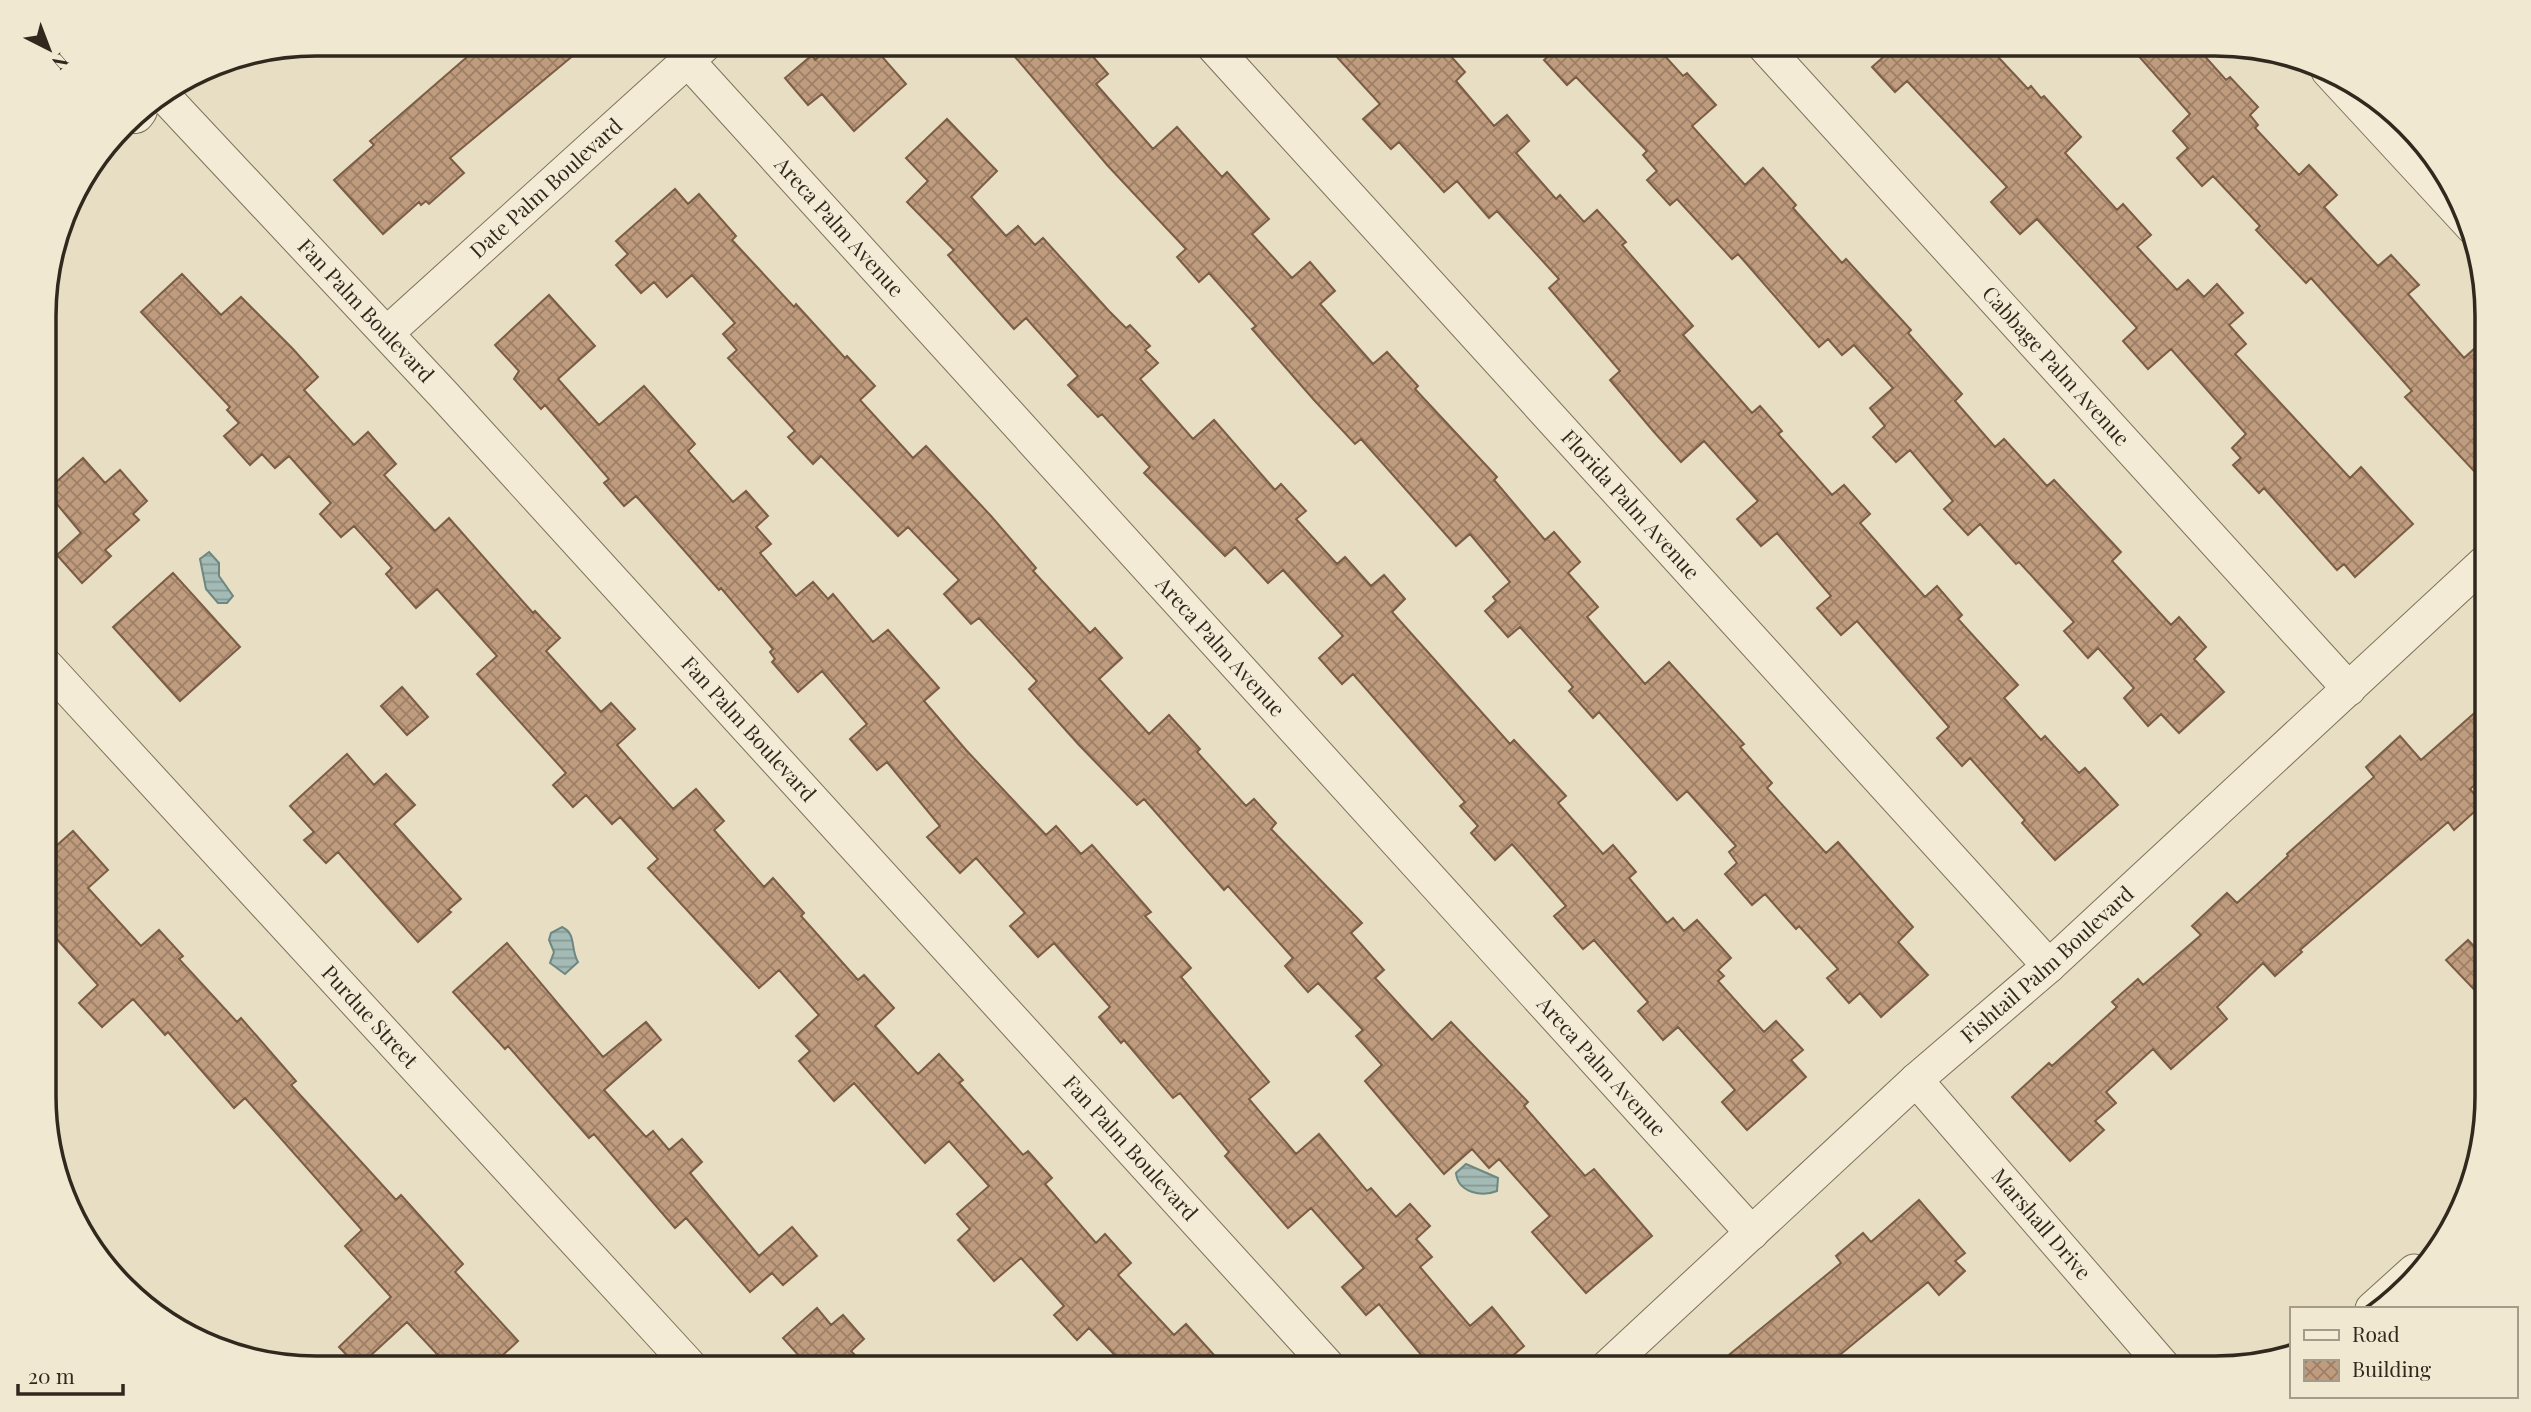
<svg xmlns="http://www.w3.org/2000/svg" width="2531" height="1412" font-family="'Playfair Display',serif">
	<defs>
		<pattern id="water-rules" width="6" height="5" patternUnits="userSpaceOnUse" patternTransform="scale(1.75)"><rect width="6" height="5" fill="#a4bbb5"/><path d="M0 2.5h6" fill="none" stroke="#869893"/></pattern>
		<pattern id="building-cross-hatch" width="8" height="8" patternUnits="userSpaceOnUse" patternTransform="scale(1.75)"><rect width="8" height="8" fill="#c09c7e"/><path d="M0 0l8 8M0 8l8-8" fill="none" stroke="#9d7f67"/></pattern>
	</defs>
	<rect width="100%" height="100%" fill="#e7dec3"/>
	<path fill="url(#water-rules)" stroke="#6d8782" stroke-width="2" d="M 209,552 L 219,563 L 219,576 L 233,596 L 227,603 L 218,603 L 206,589 L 200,559 Z
		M 562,927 C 577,934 570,949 578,962 L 565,974 L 550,963 L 554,952 L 549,940 L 551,933 Z
		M 1466,1164 L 1498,1178 L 1497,1191 C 1482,1197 1458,1193 1456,1173 Z"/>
	<path fill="url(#building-cross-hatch)" stroke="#7b5d45" stroke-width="2" d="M 482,44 L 587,44 L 450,158 L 464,173 L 429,204 L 426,201 L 421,205 L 419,202 L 383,234 L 334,180 L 374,145 L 370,141 Z
		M 833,44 L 871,44 L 906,84 L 854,131 L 822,94 L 808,105 L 785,78 L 812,55 L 815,60 Z
		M 1004,44 L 1082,44 L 1108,74 L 1096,84 L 1153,149 L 1177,127 L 1222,177 L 1227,172 L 1269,219 L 1252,234 L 1292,278 L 1310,262 L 1335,291 L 1320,304 L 1373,364 L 1387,352 L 1418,386 L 1415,389 L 1497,477 L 1494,480 L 1545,540 L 1554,532 L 1580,562 L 1568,573 L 1598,607 L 1587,617 L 1645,684 L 1669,662 L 1744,744 L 1740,747 L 1772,783 L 1767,788 L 1826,853 L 1838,842 L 1913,927 L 1898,942 L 1928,975 L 1881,1017 L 1860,993 L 1849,1003 L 1827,978 L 1838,969 L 1799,926 L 1796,929 L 1765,894 L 1752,905 L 1725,874 L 1737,863 L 1729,852 L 1736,846 L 1687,791 L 1677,800 L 1599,712 L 1593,718 L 1569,691 L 1573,687 L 1520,627 L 1508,637 L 1485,611 L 1496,601 L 1493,597 L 1510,582 L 1470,534 L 1456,546 L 1361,439 L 1355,444 L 1314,400 L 1252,329 L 1256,326 L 1209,273 L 1199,282 L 1177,257 L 1186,249 L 1108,166 Z
		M 1325,44 L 1440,44 L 1465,72 L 1456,81 L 1494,126 L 1507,115 L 1529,141 L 1516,153 L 1556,199 L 1560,195 L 1584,222 L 1597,210 L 1626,242 L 1622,245 L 1693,326 L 1683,335 L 1752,413 L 1760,406 L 1782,431 L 1778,434 L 1832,495 L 1844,485 L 1870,514 L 1860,523 L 1925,597 L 1937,586 L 1962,615 L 1958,619 L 2018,685 L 2004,698 L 2041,740 L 2045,736 L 2079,773 L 2085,768 L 2118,805 L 2055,860 L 2022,823 L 2025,820 L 1970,758 L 1962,766 L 1937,738 L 1949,727 L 1857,621 L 1841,635 L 1817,608 L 1831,596 L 1777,533 L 1761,546 L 1737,519 L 1758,501 L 1704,441 L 1681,462 L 1654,432 L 1610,380 L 1620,371 L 1549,288 L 1559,279 L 1497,211 L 1489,218 L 1457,181 L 1444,192 L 1399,142 L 1391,149 L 1363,119 L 1380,104 Z
		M 1562,44 L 1654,44 L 1683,76 L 1687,73 L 1716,105 L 1692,126 L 1745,185 L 1763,168 L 1796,205 L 1793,208 L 1842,263 L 1846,259 L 1911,330 L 1908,333 L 1962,394 L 1955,401 L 1995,447 L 2004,439 L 2047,486 L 2054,480 L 2121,552 L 2112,561 L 2171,625 L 2179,617 L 2206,647 L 2194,659 L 2224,692 L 2179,733 L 2161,714 L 2148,726 L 2124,698 L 2134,688 L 2098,648 L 2088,658 L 2064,631 L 2074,622 L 2019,562 L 2016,564 L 1980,524 L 1968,535 L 1944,509 L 1953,501 L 1910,450 L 1896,462 L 1873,437 L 1885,426 L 1870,408 L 1893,388 L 1854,345 L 1842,355 L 1828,339 L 1819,347 L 1738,254 L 1732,259 L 1677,199 L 1670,205 L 1647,180 L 1657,171 L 1643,155 L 1647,151 L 1576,77 L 1567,85 L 1544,60 Z
		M 1898,44 L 1986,44 L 2028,89 L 2031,86 L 2041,98 L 2044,96 L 2081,137 L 2065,153 L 2117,210 L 2123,204 L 2151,235 L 2137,247 L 2177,290 L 2188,280 L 2204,297 L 2217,284 L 2243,313 L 2229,325 L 2246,344 L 2235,354 L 2350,478 L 2361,467 L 2413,524 L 2355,577 L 2344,564 L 2337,570 L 2264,488 L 2259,493 L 2233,465 L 2241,458 L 2232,448 L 2246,434 L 2171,349 L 2148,369 L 2123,341 L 2137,328 L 2037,219 L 2020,234 L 1991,202 L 2007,187 L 1907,81 L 1895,92 L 1872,67 Z
		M 2128,44 L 2194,44 L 2226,80 L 2230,77 L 2258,107 L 2250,115 L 2258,125 L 2255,128 L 2299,175 L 2309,165 L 2337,195 L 2324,207 L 2378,266 L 2391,255 L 2419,285 L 2408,294 L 2464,358 L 2474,349 L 2487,362 L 2487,485 L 2405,397 L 2412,391 L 2311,278 L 2306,283 L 2256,230 L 2260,226 L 2213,176 L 2202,186 L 2177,158 L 2188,148 L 2173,131 L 2190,114 Z
		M 947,119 L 997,171 L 971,197 L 1006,236 L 1018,226 L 1035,245 L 1043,238 L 1109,311 L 1126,328 L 1130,325 L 1150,346 L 1145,350 L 1158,363 L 1140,379 L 1193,439 L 1214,420 L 1275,490 L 1281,484 L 1306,511 L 1296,519 L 1337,564 L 1345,557 L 1371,586 L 1384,575 L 1405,599 L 1392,612 L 1510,744 L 1514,740 L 1566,796 L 1558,803 L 1603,854 L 1613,845 L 1636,872 L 1629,878 L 1667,923 L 1673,918 L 1684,931 L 1697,920 L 1731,958 L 1718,970 L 1724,976 L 1718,981 L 1764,1032 L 1776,1021 L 1803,1050 L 1791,1060 L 1806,1077 L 1747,1130 L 1722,1102 L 1735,1090 L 1678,1027 L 1663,1040 L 1638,1011 L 1648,1002 L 1594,940 L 1583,949 L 1554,916 L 1566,906 L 1512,844 L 1495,860 L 1471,833 L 1478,826 L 1460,806 L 1465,802 L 1353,674 L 1342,684 L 1319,658 L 1343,636 L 1283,570 L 1268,583 L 1235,547 L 1225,556 L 1144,473 L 1150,467 L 1102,414 L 1098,417 L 1068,385 L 1078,376 L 1026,318 L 1014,329 L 948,255 L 954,250 L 907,202 L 928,181 L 906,158 Z
		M 675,189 L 688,204 L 699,194 L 736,236 L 732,240 L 794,307 L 796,304 L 845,358 L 847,356 L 875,386 L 860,400 L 913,458 L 926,446 L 991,516 L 1036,568 L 1033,571 L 1090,633 L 1095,628 L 1122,658 L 1099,679 L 1149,734 L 1169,715 L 1200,749 L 1197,752 L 1246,806 L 1254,799 L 1276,823 L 1271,829 L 1362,923 L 1351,933 L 1384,970 L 1375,978 L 1432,1040 L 1451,1022 L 1528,1102 L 1524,1106 L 1585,1176 L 1594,1169 L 1652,1236 L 1586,1293 L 1532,1232 L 1550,1216 L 1499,1159 L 1489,1168 L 1472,1149 L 1444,1174 L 1365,1081 L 1382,1065 L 1356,1036 L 1363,1030 L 1318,983 L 1308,992 L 1285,966 L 1293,958 L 1228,886 L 1224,890 L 1144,799 L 1137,805 L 1079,745 L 1029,689 L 1037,681 L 979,618 L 971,624 L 944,594 L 959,580 L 908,527 L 898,536 L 821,456 L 813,464 L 788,437 L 795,431 L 728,358 L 737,350 L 723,334 L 735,323 L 692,275 L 667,297 L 654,282 L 641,293 L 616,265 L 628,254 L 616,241 Z
		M 182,274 L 221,315 L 241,297 L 293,349 L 318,377 L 304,390 L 354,445 L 368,432 L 396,464 L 384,475 L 435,531 L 449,518 L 533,613 L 535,611 L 560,638 L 546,651 L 601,712 L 611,703 L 635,729 L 617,745 L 673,809 L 696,789 L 724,821 L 714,830 L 764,887 L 773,878 L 804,913 L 801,916 L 858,980 L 864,975 L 894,1008 L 875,1026 L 918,1074 L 939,1054 L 963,1080 L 959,1083 L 1023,1155 L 1028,1151 L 1052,1178 L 1045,1184 L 1096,1243 L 1105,1234 L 1131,1263 L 1118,1275 L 1174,1335 L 1186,1324 L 1214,1355 L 1199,1368 L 1127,1368 L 1089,1328 L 1077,1340 L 1054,1315 L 1064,1306 L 1021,1258 L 994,1281 L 958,1240 L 970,1229 L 957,1214 L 989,1186 L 949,1141 L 925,1163 L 854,1083 L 834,1101 L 799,1061 L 810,1051 L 796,1036 L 819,1015 L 779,970 L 759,988 L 648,868 L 658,859 L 620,817 L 612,824 L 586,795 L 573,807 L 553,785 L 566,773 L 477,674 L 497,656 L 437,589 L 416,608 L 386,574 L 392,568 L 354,526 L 341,537 L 320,514 L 331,503 L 289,456 L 275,468 L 262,454 L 250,465 L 224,436 L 239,423 L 227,410 L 230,407 L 141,312 Z
		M 549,295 L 595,346 L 558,379 L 599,425 L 644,386 L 695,444 L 688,451 L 733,502 L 746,491 L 768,516 L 756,527 L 771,544 L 760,553 L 796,596 L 813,582 L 828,599 L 833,594 L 873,642 L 888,630 L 939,688 L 924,701 L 966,750 L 1046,835 L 1056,826 L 1081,854 L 1092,845 L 1151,912 L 1145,916 L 1191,968 L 1181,977 L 1269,1082 L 1249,1099 L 1296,1154 L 1319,1134 L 1367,1191 L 1371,1188 L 1396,1217 L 1410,1204 L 1430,1226 L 1416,1239 L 1432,1257 L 1420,1267 L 1470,1326 L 1492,1307 L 1524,1346 L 1498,1368 L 1432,1368 L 1379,1304 L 1366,1315 L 1342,1287 L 1364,1268 L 1311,1208 L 1288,1228 L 1225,1156 L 1229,1152 L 1180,1093 L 1173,1098 L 1124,1040 L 1121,1043 L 1099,1017 L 1110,1007 L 1054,943 L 1038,957 L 1010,926 L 1025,913 L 976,858 L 960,873 L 927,837 L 940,826 L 887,762 L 877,770 L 850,739 L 867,724 L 822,671 L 798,692 L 772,662 L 775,659 L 770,652 L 773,649 L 721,588 L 719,590 L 636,496 L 624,506 L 604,483 L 609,479 L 545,405 L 541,409 L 514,379 L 519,371 L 495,345 Z
		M 83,458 L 105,483 L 120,470 L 147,501 L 133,514 L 139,520 L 105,550 L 111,556 L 82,583 L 57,555 L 81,533 L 46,491 Z
		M 173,573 L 240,647 L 180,701 L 113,627 Z
		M 402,687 L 428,717 L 407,735 L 381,706 Z
		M 2487,702 L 2487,775 L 2470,789 L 2483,804 L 2454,830 L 2448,822 L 2300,950 L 2302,952 L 2275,976 L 2263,963 L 2217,1007 L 2227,1019 L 2171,1069 L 2153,1049 L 2106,1092 L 2116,1103 L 2095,1121 L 2104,1130 L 2070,1161 L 2012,1097 L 2049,1063 L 2052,1066 L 2117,1007 L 2112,1002 L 2138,979 L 2143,985 L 2201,935 L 2192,926 L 2227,893 L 2237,903 L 2288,856 L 2287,854 L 2374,777 L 2366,767 L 2400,736 L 2421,760 Z
		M 347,754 L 374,785 L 386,774 L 415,805 L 394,824 L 461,899 L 448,910 L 451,912 L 418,942 L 338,852 L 326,863 L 304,840 L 314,832 L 290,806 Z
		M 73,831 L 108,870 L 88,888 L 141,946 L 159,930 L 183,956 L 179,959 L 237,1022 L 241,1018 L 296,1081 L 291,1085 L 396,1200 L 401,1195 L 463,1264 L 455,1272 L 518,1341 L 489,1368 L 450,1368 L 407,1322 L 358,1367 L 339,1347 L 391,1297 L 345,1246 L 362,1230 L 245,1098 L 234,1108 L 168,1032 L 165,1035 L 133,999 L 102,1027 L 79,1003 L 98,985 L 46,927 L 46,855 Z
		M 2468,940 L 2487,960 L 2487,1003 L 2446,960 Z
		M 507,943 L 603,1057 L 646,1022 L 661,1040 L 604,1090 L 646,1137 L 653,1131 L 669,1150 L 682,1139 L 702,1162 L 690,1173 L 759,1256 L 792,1227 L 817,1256 L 783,1285 L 772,1273 L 750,1292 L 686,1218 L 675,1228 L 594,1134 L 589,1138 L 508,1046 L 505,1049 L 453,992 Z
		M 1919,1200 L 1965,1253 L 1955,1261 L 1965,1271 L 1939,1295 L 1928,1282 L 1824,1368 L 1713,1368 L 1841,1263 L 1836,1256 L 1863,1233 L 1871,1242 Z
		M 817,1308 L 831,1325 L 843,1315 L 864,1339 L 851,1351 L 867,1368 L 810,1368 L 783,1338 Z"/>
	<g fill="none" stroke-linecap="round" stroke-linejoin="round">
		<defs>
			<g id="minor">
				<path id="s1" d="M 1211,44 L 2049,966"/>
				<path id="s2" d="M 1762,44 L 2349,689"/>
				<path id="s3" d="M 687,60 L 1752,1233"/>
				<path d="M 2328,71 L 2473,228"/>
				<path id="s4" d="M 163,95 L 443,394 L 1330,1368"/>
				<path id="s5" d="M 387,333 L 706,44"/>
				<path id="s6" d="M 46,665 L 692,1368"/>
				<path id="s7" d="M 1916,1080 L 2165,1368"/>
				<path d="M 2372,1309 L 2414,1271"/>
				<path id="s8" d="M 1606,1368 L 1916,1080 L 2049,966 L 2487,560"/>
			</g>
			<path id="tertiary" d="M 135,114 L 138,110"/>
		</defs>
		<use href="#minor" stroke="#7f705c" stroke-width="35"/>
		<use href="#tertiary" stroke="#7f705c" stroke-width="40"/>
		<use href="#minor" stroke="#f3ebd5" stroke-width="33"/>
		<use href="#tertiary" stroke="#f3ebd5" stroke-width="38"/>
	</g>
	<g text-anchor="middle" stroke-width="6" stroke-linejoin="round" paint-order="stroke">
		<g font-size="21" fill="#31281e" stroke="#f0e8d1">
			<text dy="7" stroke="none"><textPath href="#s5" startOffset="215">Date Palm Boulevard</textPath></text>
			<text dy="7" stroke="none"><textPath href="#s3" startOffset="226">Areca Palm Avenue</textPath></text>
			<text dy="7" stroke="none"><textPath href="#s4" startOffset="296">Fan Palm Boulevard</textPath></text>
			<text dy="7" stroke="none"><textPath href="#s2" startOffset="436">Cabbage Palm Avenue</textPath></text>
			<text dy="7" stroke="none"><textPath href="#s1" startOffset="623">Florida Palm Avenue</textPath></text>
			<text dy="7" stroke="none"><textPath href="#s3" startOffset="793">Areca Palm Avenue</textPath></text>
			<text dy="7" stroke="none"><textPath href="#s4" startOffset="863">Fan Palm Boulevard</textPath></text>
			<text dy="7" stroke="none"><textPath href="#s8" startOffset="598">Fishtail Palm Boulevard</textPath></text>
			<text dy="7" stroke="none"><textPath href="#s6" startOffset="478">Purdue Street</textPath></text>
			<text dy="7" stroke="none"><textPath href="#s3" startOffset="1360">Areca Palm Avenue</textPath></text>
			<text dy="7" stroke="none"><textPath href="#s4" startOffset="1430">Fan Palm Boulevard</textPath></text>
			<text dy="7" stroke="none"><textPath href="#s7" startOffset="191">Marshall Drive</textPath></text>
		</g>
	</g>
	<path d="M0 0H2531V1412H0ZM316 56H2215A260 260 0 0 1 2475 316V1096A260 260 0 0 1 2215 1356H316A260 260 0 0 1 56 1096V316A260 260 0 0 1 316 56Z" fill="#f0e8d1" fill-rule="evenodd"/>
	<path fill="none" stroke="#31281e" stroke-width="3.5" d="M316 56H2215A260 260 0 0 1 2475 316V1096A260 260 0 0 1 2215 1356H316A260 260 0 0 1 56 1096V316A260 260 0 0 1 316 56Z"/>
	<rect x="2290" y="1307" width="228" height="91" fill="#f0e8d1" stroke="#a49b89" stroke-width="2"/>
	<rect x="2304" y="1330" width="35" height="10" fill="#f3ebd5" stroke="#a49b89" stroke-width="2"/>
	<text x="2352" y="1342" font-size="21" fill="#31281e">Road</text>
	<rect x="2304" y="1360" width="35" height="21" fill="url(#building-cross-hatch)" stroke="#a49b89" stroke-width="2"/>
	<text x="2352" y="1377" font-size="21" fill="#31281e">Building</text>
	<g transform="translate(49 49) rotate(138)" stroke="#f0e8d1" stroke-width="5" paint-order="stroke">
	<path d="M0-5L12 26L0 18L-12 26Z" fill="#31281e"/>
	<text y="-10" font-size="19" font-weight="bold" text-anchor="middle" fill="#31281e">N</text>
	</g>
	<path d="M18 1384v10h105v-10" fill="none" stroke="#31281e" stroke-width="3.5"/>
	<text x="28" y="1384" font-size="21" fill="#31281e" stroke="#f0e8d1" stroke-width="5" paint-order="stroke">20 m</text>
</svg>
